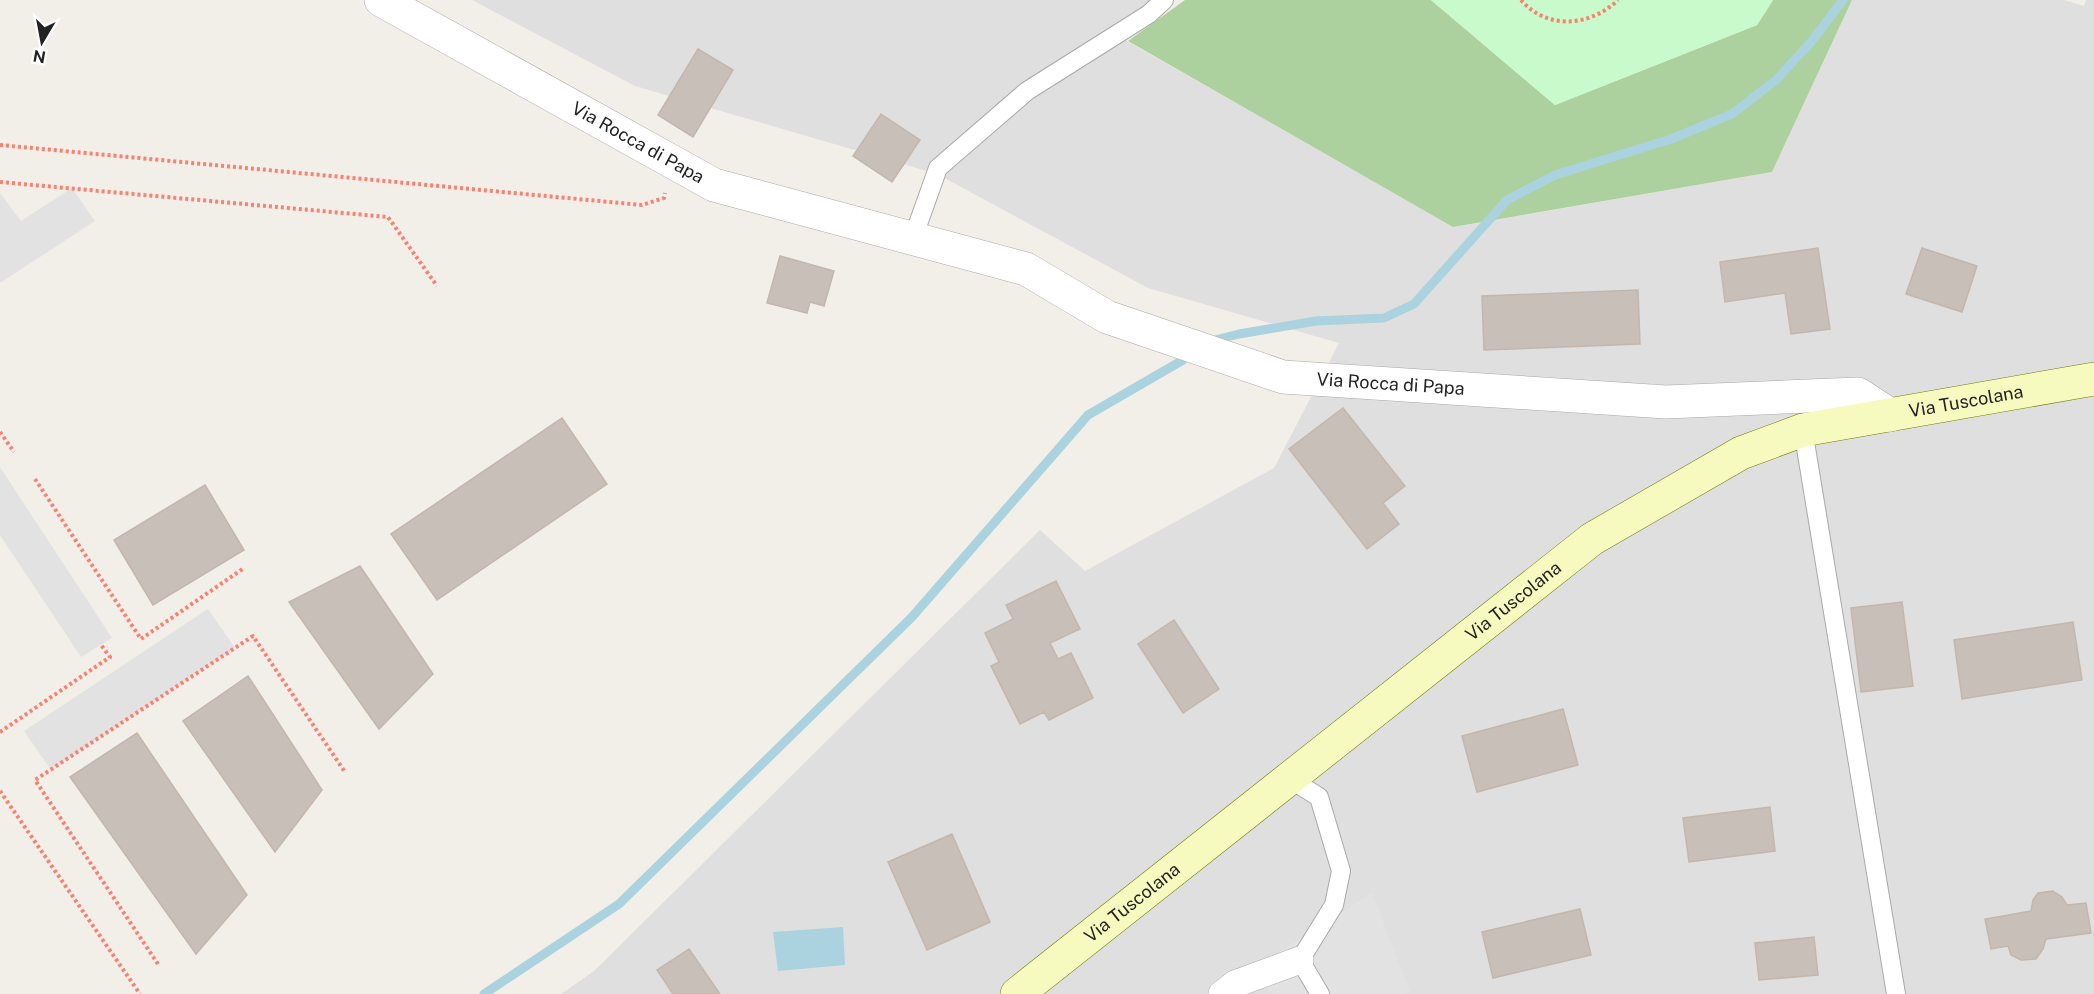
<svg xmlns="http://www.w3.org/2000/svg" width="2094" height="994" font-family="'Public Sans',sans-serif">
	<rect width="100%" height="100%" fill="#f2efe9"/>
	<path fill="#e0dfdf" d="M 472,0 L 1159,0 L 1116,35 L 1454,227 L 1772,172 L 1852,0 L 2064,0 L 2084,6 L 2086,0 L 2094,0 L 2094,994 L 561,994 L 594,971 L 1040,530 L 1085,571 L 1274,468 L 1339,343 L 1148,288 L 937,174 L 635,86 Z"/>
	<path fill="#add19e" d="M 1185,0 L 1431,0 L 1555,105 L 1757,25 L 1773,0 L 1852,0 L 1772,172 L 1453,227 L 1128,41 Z"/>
	<path fill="#c8facc" d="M 1431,0 L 1773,0 L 1757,25 L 1555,105 Z"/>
	<path fill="#e2e2e2" d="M 72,188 L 95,221 L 0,283 L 0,193 L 21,221 Z
		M 0,467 L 112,638 L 81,657 L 0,535 Z
		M 208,609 L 235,648 L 51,770 L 24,731 Z
		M 1372,893 L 1410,991 L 1404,994 L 1272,994 L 1253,969 Z"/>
	<path fill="#aad3df" d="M 843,927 L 845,965 L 778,971 L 773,932 Z"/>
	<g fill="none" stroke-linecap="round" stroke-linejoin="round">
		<path stroke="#aad3df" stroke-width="9" d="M 1211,341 L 1239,334 L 1316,321 L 1384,318 L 1414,304 L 1507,200 L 1555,175 L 1671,139 L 1732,114 L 1776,80 L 1811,42 L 1843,0
			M 484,994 L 619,904 L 912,617 L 1088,415 L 1183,360"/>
	</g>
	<path fill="#c7bfb8" stroke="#c4b6ab" stroke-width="1.5" d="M 698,49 L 733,70 L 693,137 L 658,115 Z
		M 881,114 L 920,140 L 892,182 L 853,156 Z
		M 1818,248 L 1830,329 L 1791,334 L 1785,293 L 1725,302 L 1720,262 Z
		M 1922,248 L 1977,266 L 1962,312 L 1906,294 Z
		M 780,256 L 834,271 L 824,306 L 810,302 L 807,313 L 767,303 Z
		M 1638,290 L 1640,344 L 1484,350 L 1482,296 Z
		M 1343,408 L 1405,486 L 1383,503 L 1399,524 L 1367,549 L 1289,449 Z
		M 562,418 L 607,484 L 437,600 L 391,534 Z
		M 205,485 L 244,550 L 153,605 L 114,540 Z
		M 360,566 L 433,674 L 379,729 L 289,602 Z
		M 1056,581 L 1080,629 L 1050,643 L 1058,659 L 1071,653 L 1093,698 L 1049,720 L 1044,712 L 1020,724 L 991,666 L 999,662 L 985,633 L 1013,619 L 1006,605 Z
		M 1902,602 L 1913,686 L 1861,692 L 1851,608 Z
		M 1174,620 L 1219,689 L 1183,713 L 1138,644 Z
		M 2073,622 L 2082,680 L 1962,699 L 1954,640 Z
		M 248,676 L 322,790 L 275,852 L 183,721 Z
		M 1563,709 L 1578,765 L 1477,792 L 1462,736 Z
		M 137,733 L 247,895 L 196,954 L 70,777 Z
		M 1770,807 L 1775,851 L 1689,862 L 1683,818 Z
		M 952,834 L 990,922 L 927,950 L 888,862 Z
		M 2053,891 L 2062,897 L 2067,905 L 2086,903 L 2091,933 L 2046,939 L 2043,949 L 2036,959 L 2021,960 L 2011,955 L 2008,946 L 1991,949 L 1985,919 L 2031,911 L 2033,900 L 2038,893 Z
		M 1580,909 L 1591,955 L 1493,978 L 1482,932 Z
		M 1814,937 L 1818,975 L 1759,980 L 1755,943 Z
		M 689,949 L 720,994 L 673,994 L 657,970 Z"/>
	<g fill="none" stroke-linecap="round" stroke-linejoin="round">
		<defs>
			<path id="service" d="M 913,238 L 938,168 L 1027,91 L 1149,14 L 1164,0
				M 1803,430 L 1896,994
				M 1290,779 L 1319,797 L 1341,871 L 1334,905 L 1300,960 L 1320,994"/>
			<path id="pedestrian" d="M 1222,994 L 1235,984 L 1300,960"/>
			<g id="minor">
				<path id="s1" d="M 381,0 L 714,185 L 1026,269 L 1107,317 L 1283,377 L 1666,402 L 1858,394 L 1890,415"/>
			</g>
			<g id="secondary">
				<path id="s2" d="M 1017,994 L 1592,539 L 1741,453 L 1803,430 L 2094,379"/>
			</g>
		</defs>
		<use href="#service" stroke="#a9a9a9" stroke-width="20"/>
		<use href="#pedestrian" stroke="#a9a9a9" stroke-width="28"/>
		<use href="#minor" stroke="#a9a9a9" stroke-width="34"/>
		<use href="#secondary" stroke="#707d05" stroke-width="34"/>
		<path stroke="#fa8072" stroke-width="4" stroke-dasharray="3 3" stroke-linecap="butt" d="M 1521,0 C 1548,31 1591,26 1618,0
			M 0,145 L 642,205 L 664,198 L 665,193
			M 0,182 L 388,217 L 437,286
			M 0,432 L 14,452
			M 35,479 L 141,639 L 244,568
			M 0,732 L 110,657 L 101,645
			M 0,791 L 140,994
			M 158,964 L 35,780 L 253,636 L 345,772"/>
		<use href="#service" stroke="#fff" stroke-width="18"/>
		<use href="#pedestrian" stroke="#fff" stroke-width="27"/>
		<use href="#minor" stroke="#fff" stroke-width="33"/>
		<use href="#secondary" stroke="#f7fabf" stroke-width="33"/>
	</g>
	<g text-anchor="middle" stroke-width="6" stroke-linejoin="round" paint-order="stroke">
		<g font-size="18" fill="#222" stroke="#fff">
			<text dy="6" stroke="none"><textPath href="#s1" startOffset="294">Via Rocca di Papa</textPath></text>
			<text dy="6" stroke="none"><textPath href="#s1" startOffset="1092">Via Rocca di Papa</textPath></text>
			<text dy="6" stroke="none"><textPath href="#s2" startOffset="1137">Via Tuscolana</textPath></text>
			<text dy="6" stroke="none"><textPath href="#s2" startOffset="633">Via Tuscolana</textPath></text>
			<text dy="6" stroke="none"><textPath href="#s2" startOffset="147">Via Tuscolana</textPath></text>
		</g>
	</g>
	<g transform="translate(42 42) rotate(190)" stroke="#ffffff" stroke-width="4.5" paint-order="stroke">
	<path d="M0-4.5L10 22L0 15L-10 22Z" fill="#222222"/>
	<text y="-9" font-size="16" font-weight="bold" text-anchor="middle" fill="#222222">N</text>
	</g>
</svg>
